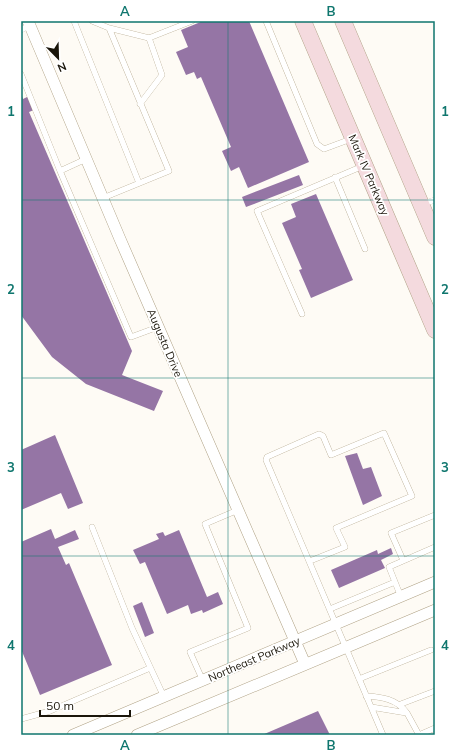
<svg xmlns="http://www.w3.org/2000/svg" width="456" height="756" font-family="Mulish,sans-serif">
	<rect width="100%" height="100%" fill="#fefbf5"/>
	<path fill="#9575a5" d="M 203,21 L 249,21 L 309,162 L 248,188 L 239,167 L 231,171 L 222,151 L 231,147 L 201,77 L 197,79 L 194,72 L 186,75 L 176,52 L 188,47 L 181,30 Z
		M 21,93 L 23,99 L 29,96 L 34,110 L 29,112 L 132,351 L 122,375 L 163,391 L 154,411 L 86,384 L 52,357 L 21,315 Z
		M 299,175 L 303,185 L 246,207 L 242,197 Z
		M 316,194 L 353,280 L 311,298 L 299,270 L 302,269 L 282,223 L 296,217 L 291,204 Z
		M 55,435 L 83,503 L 68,509 L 61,493 L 21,510 L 21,450 Z
		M 357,453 L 363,469 L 371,467 L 382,496 L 363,505 L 345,456 Z
		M 51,529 L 55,539 L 75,530 L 79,539 L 58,547 L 66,565 L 69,563 L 112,665 L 40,695 L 21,649 L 21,542 Z
		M 179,530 L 207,597 L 218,592 L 223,604 L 203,613 L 202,610 L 191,614 L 188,605 L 167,614 L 145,562 L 140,564 L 133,550 L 159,539 L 156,534 L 163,532 L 165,536 Z
		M 391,548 L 393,554 L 381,560 L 385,568 L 339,588 L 331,570 L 377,550 L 378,554 Z
		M 142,602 L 154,633 L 145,637 L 133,606 Z
		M 318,711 L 330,735 L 262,735 Z"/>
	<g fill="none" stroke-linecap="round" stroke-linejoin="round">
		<defs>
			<path id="lane" d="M 74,21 L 139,183
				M 92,21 L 109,28 L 169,171 L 103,198
				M 266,21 L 317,144 L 324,149 L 351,139
				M 109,28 L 149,38 L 162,75 L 140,104
				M 21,30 L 30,25
				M 149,38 L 192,21
				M 21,74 L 60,171
				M 86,159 L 60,171 L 131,337 L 158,327
				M 335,177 L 365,249
				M 422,204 L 435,200
				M 302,314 L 257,211 L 363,166
				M 92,527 L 132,628 L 164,697
				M 403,560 L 391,533 L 435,515
				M 310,561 L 345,547 L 336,528 L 412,496 L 384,433 L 331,455 L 323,436 L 319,434 L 267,457 L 266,460 L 383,735
				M 401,597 L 389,567 L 435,547
				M 330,609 L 395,582
				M 359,679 L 431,650
				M 203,681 L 190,652 L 248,628 L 205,524 L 238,510
				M 366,696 C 382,697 397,699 407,713 L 371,707
				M 401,704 L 435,691
				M 407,713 L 419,735
				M 21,719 L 50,711 L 150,668
				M 419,735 L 435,728"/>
			<path id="street" d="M 28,21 L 120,239 L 305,664
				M 73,735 L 435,582
				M 137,735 L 435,610"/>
			<path id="secondary" d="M 303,21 L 435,330
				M 343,21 L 435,237"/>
		</defs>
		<use href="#lane" stroke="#afa184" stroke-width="6"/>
		<use href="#street" stroke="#afa184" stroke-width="12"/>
		<use href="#secondary" stroke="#afa184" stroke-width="17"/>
		<use href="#lane" stroke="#fff" stroke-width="5.5"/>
		<use href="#street" stroke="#fff" stroke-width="11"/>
		<use href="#secondary" stroke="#f4dade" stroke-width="16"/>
	</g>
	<path fill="none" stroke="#0f766e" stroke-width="1" stroke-opacity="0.55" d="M 228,21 L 228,735M 21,200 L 435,200M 21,378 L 435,378M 21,556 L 435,556"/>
	<g text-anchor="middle" stroke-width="3.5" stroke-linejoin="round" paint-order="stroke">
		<g font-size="11" fill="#1a150a" stroke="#fff">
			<text transform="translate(369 175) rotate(67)" y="4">Mark IV Parkway</text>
			<text transform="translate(165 343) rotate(67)" y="4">Augusta Drive</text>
			<text transform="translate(254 659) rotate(-23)" y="4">Northeast Parkway</text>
		</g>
	</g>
	<rect width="456" height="756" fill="none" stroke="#ffffff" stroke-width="44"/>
	<g transform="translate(58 58) rotate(157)" stroke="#ffffff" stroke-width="3" paint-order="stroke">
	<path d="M0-3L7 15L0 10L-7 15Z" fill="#1a150a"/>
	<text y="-6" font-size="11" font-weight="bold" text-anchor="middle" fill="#1a150a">N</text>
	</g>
	<path d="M40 710v6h90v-6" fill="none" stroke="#1a150a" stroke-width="2"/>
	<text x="46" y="710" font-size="12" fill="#1a150a" stroke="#ffffff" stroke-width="3" paint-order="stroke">50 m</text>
	<rect x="22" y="22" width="412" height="712" fill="none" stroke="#0f766e" stroke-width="1.5"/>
	<g font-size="13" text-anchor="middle" font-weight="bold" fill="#0f766e">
		<text x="125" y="16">A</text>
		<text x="331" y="16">B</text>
		<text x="11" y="116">1</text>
		<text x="445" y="116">1</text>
		<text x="11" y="294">2</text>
		<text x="445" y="294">2</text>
		<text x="11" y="472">3</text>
		<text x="445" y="472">3</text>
		<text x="11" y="650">4</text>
		<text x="445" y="650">4</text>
		<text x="125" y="750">A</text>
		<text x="331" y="750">B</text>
	</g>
</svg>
